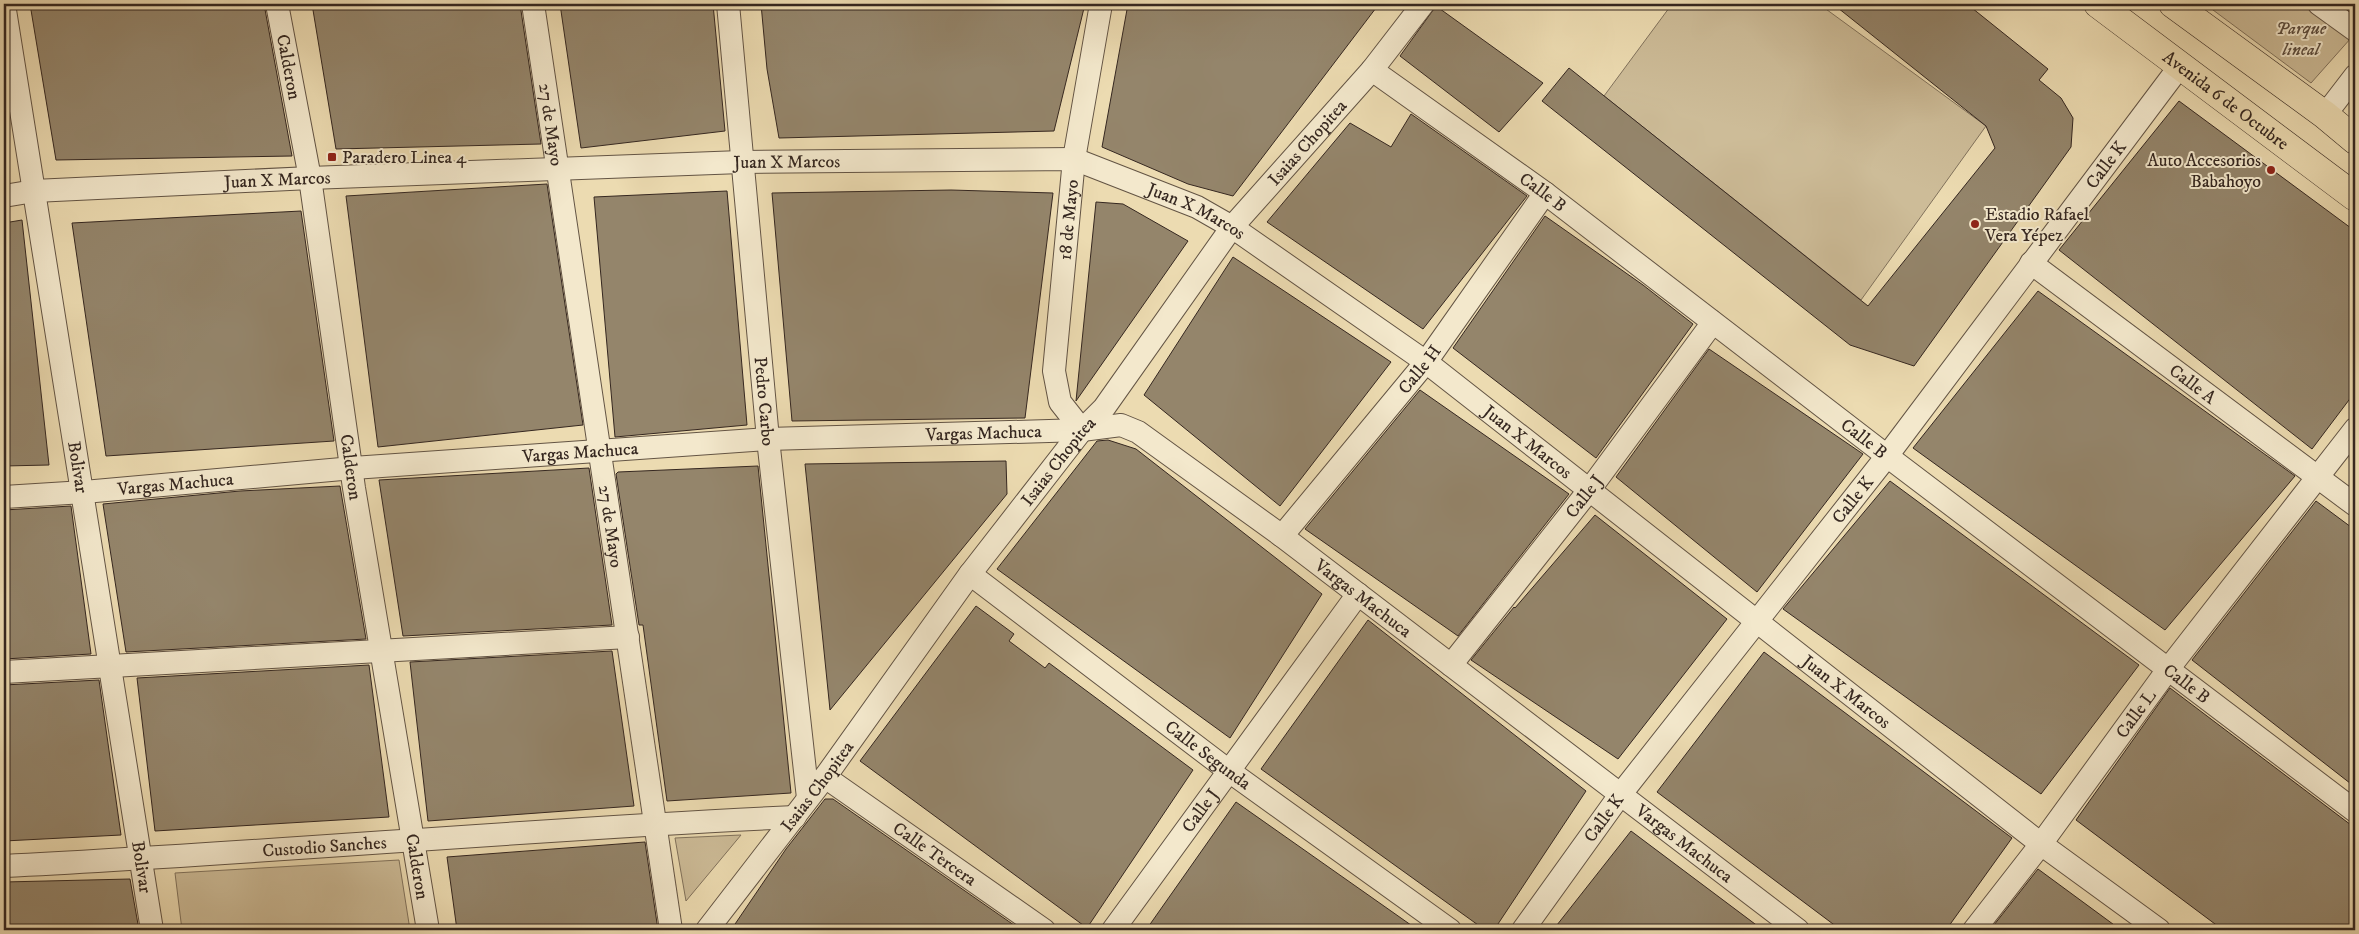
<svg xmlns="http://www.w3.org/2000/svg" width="2359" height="934" font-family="'IM FELL DW Pica',serif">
	<rect width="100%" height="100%" fill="#ecdbb1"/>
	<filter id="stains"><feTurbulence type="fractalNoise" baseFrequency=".004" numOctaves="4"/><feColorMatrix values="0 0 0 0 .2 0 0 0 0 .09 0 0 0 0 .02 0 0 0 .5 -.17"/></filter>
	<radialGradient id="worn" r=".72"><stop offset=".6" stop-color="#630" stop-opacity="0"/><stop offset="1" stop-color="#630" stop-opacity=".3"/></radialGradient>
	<path fill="#cdbc98" stroke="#81725c" d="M 1672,4 L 1819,4 L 1986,126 L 1861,300 L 1604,96 Z
		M 2205,4 L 2302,4 L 2351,38 L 2311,83 Z
		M 741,835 L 686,901 L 675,838 Z
		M 399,860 L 410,930 L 182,930 L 175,873 Z"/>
	<path fill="#94856b" stroke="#352720" d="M 30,4 L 264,4 L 292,156 L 56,160 Z
		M 312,4 L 520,4 L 541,144 L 336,149 Z
		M 560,4 L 713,4 L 725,131 L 581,148 Z
		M 761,4 L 1085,4 L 1054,131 L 779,138 L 767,69 Z
		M 1128,4 L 1379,4 L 1233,196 L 1188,184 L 1102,147 Z
		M 1833,4 L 1967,4 L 2048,69 L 2039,80 L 2061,98 L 2073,118 L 2071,147 L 1914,366 L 1850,345 L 1542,101 L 1569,68 L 1868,306 L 1995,148 L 1986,126 Z
		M 1436,6 L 1543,83 L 1499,132 L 1400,56 Z
		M 2179,101 L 2355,231 L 2355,392 L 2312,449 L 2059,250 Z
		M 1411,114 L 1527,196 L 1423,329 L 1267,222 L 1350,123 L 1391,147 Z
		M 547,184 L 583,425 L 378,447 L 346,196 Z
		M 951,190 L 1053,193 L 1025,418 L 792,421 L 772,193 Z
		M 727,191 L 747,425 L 615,437 L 594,197 Z
		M 1096,202 L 1123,204 L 1188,241 L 1076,401 Z
		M 301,211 L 334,441 L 106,456 L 72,223 Z
		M 1545,216 L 1643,285 L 1693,324 L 1596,458 L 1453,348 Z
		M 22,220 L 49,465 L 4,466 L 4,223 Z
		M 1233,257 L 1391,362 L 1280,506 L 1144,395 Z
		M 2038,291 L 2295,476 L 2165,630 L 1913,448 Z
		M 1709,349 L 1863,454 L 1757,592 L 1616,477 Z
		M 1420,390 L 1569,494 L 1458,636 L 1305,529 Z
		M 1108,440 L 1136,449 L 1322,594 L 1230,738 L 997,569 L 1097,441 Z
		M 1006,461 L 1007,494 L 830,710 L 805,464 Z
		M 758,466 L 791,793 L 667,801 L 643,625 L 639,625 L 616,474 L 618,472 Z
		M 589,468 L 612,625 L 403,636 L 379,480 Z
		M 1890,481 L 2139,665 L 2041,794 L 1783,609 Z
		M 340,486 L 366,639 L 126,652 L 103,504 L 240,491 Z
		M 2316,501 L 2355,530 L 2355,787 L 2192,660 Z
		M 71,506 L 91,654 L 4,659 L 4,510 Z
		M 1595,515 L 1727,619 L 1618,759 L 1471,660 L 1514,607 L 1515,608 Z
		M 976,606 L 1014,634 L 1009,641 L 1045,668 L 1049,663 L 1193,770 L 1087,928 L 860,761 Z
		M 1368,620 L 1586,791 L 1494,930 L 1485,930 L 1261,769 Z
		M 612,651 L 634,806 L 428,821 L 410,662 Z
		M 1764,652 L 2012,838 L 1946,930 L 1841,930 L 1657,792 Z
		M 369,665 L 389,817 L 155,831 L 137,678 Z
		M 99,680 L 121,835 L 4,841 L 4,685 Z
		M 2170,688 L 2355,828 L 2355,930 L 2223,930 L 2076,820 Z
		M 825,799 L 833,799 L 1021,930 L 731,930 L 786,849 Z
		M 1236,802 L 1418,930 L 1146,930 Z
		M 1631,831 L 1763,930 L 1553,930 Z
		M 645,842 L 658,930 L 457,930 L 447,857 Z
		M 2038,869 L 2121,930 L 1990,930 Z
		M 130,879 L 139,930 L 4,930 L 4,882 Z"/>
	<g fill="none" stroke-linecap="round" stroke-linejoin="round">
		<defs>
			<g id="minor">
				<path id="s1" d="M 4,4 L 152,930"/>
				<path id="s2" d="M 277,4 L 310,178 L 354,488 L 428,930"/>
				<path id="s3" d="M 533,4 L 671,930"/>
				<path id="s4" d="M 728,4 L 768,439 L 808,798"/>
				<path d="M 2319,4 L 2355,30"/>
				<path id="s5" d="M 1372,70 L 1545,193 L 1887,456 L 2355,811"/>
				<path d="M 2325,115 L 2355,76"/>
				<path id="s6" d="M 4,196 L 34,191 L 310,178 L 741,162 L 1074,159 L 1197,207 L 1232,227 L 1426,362 L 2041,844 L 2159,930"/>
				<path id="s7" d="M 2031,263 L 2355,505"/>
				<path id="s8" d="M 1082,430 L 1060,402 L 1054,371 L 1074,159 L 1101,4"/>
				<path id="s9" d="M 4,497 L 84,492 L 353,468 L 768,439 L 1082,430 L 1121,425 L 1138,432 L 1282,536 L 1798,930"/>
				<path id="s10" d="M 1282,536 L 1426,362 L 1545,193"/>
				<path id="s11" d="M 970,574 L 1229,771 L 1450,930"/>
				<path id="s12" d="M 1451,665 L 1590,489 L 1708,329 L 1711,321"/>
				<path d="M 4,672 L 628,637"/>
				<path id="s13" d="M 825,777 L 1044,930"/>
				<path id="s14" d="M 4,866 C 268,853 531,829 795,817"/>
				<path id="s15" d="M 707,930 L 825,777 L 970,574 L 1082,430 L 1104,408 L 1232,227 L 1372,70 L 1423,4"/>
				<path id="s16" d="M 1113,930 L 1358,594"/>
				<path id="s17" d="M 1523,930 L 1620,795 L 1887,456 L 2180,66"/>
				<path id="s18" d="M 1974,930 L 2041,844 L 2169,668 L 2355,429"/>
			</g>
			<g id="primary">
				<path id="s19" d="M 2098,4 L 2355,197"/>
				<path d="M 2173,4 L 2325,115 L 2355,140"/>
			</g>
		</defs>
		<use href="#minor" stroke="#635444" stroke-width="24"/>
		<use href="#primary" stroke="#352720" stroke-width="29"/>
		<use href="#minor" stroke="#f3e8cc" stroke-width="22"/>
		<use href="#primary" stroke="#ecdbb1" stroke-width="28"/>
	</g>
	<g fill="#8f2418" stroke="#f3e8cc" stroke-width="2">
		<rect x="327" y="152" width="10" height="10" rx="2.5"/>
		<circle cx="2271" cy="170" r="5"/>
		<circle cx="1975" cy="224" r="5"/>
	</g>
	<g text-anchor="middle" stroke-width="4" stroke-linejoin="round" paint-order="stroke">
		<g font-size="18" font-style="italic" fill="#5b4c3e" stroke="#f3e8cc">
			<text x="2301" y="34">Parque<tspan x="2301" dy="21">lineal</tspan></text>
		</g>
		<g font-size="18" fill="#352720" stroke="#f3e8cc">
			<text dy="6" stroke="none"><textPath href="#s2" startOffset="64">Calderon</textPath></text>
			<text dy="6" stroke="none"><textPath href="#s19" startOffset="160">Avenida 6 de Octubre</textPath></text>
			<text dy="6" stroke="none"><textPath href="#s3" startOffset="122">27 de Mayo</textPath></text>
			<text dy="6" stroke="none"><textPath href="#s15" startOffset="991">Isaias Chopitea</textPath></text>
			<text dy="6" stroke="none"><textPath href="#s6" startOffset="784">Juan X Marcos</textPath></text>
			<text dy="6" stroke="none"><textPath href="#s17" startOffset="962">Calle K</textPath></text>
			<text dy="6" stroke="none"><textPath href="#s6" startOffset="274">Juan X Marcos</textPath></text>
			<text dy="6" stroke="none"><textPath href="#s5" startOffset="210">Calle B</textPath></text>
			<text dy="6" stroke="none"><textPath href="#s6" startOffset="1204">Juan X Marcos</textPath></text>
			<text dy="6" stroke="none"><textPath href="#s8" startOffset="219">18 de Mayo</textPath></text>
			<text dy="6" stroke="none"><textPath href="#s10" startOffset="216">Calle H</textPath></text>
			<text dy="6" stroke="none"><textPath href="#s7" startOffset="202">Calle A</textPath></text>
			<text dy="6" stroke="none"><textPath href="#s4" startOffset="399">Pedro Carbo</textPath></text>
			<text dy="6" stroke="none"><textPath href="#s9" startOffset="982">Vargas Machuca</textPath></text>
			<text dy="6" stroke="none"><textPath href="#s5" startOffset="615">Calle B</textPath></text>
			<text dy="6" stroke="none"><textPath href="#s6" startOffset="1609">Juan X Marcos</textPath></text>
			<text dy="6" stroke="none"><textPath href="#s9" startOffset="578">Vargas Machuca</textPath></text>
			<text dy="6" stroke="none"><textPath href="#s15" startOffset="586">Isaias Chopitea</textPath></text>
			<text dy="6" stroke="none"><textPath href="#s1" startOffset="469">Bolivar</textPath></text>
			<text dy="6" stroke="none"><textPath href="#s2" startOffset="469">Calderon</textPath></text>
			<text dy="6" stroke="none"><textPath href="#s9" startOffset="172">Vargas Machuca</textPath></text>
			<text dy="6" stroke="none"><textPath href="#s12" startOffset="215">Calle J</textPath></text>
			<text dy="6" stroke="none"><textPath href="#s17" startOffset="542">Calle K</textPath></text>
			<text dy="6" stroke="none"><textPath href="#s3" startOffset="528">27 de Mayo</textPath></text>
			<text dy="6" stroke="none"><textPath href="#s9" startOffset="1418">Vargas Machuca</textPath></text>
			<text dy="6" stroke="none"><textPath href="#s5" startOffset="1020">Calle B</textPath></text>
			<text dy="6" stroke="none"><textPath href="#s6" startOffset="2014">Juan X Marcos</textPath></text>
			<text dy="6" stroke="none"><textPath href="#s18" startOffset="270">Calle L</textPath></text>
			<text dy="6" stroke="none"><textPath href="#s11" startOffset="299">Calle Segunda</textPath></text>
			<text dy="6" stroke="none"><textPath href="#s15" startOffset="181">Isaias Chopitea</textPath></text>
			<text dy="6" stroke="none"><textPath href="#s16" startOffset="148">Calle J</textPath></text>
			<text dy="6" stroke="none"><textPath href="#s17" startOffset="138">Calle K</textPath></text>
			<text dy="6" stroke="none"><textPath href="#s9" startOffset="1822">Vargas Machuca</textPath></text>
			<text dy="6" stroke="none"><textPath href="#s14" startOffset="321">Custodio Sanches</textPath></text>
			<text dy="6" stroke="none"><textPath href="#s13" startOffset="134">Calle Tercera</textPath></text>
			<text dy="6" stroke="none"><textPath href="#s1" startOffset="874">Bolivar</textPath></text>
			<text dy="6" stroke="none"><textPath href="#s2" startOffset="874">Calderon</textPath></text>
		</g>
		<g font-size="18" fill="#352720" stroke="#f3e8cc" text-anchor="start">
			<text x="342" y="163">Paradero Linea 4</text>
			<text x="2261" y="166" text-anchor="end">Auto Accesorios<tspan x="2261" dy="21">Babahoyo</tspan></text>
			<text x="1985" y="220">Estadio Rafael<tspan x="1985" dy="21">Vera Yépez</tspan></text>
		</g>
	</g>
	<rect width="2359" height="934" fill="none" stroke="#ecdbb1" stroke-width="20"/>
	<rect x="5" y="5" width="2349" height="924" fill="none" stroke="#352720" stroke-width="2.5"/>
	<rect x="10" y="10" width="2339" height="914" fill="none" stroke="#352720"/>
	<rect width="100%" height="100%" filter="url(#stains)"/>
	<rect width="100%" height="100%" fill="url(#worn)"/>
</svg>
